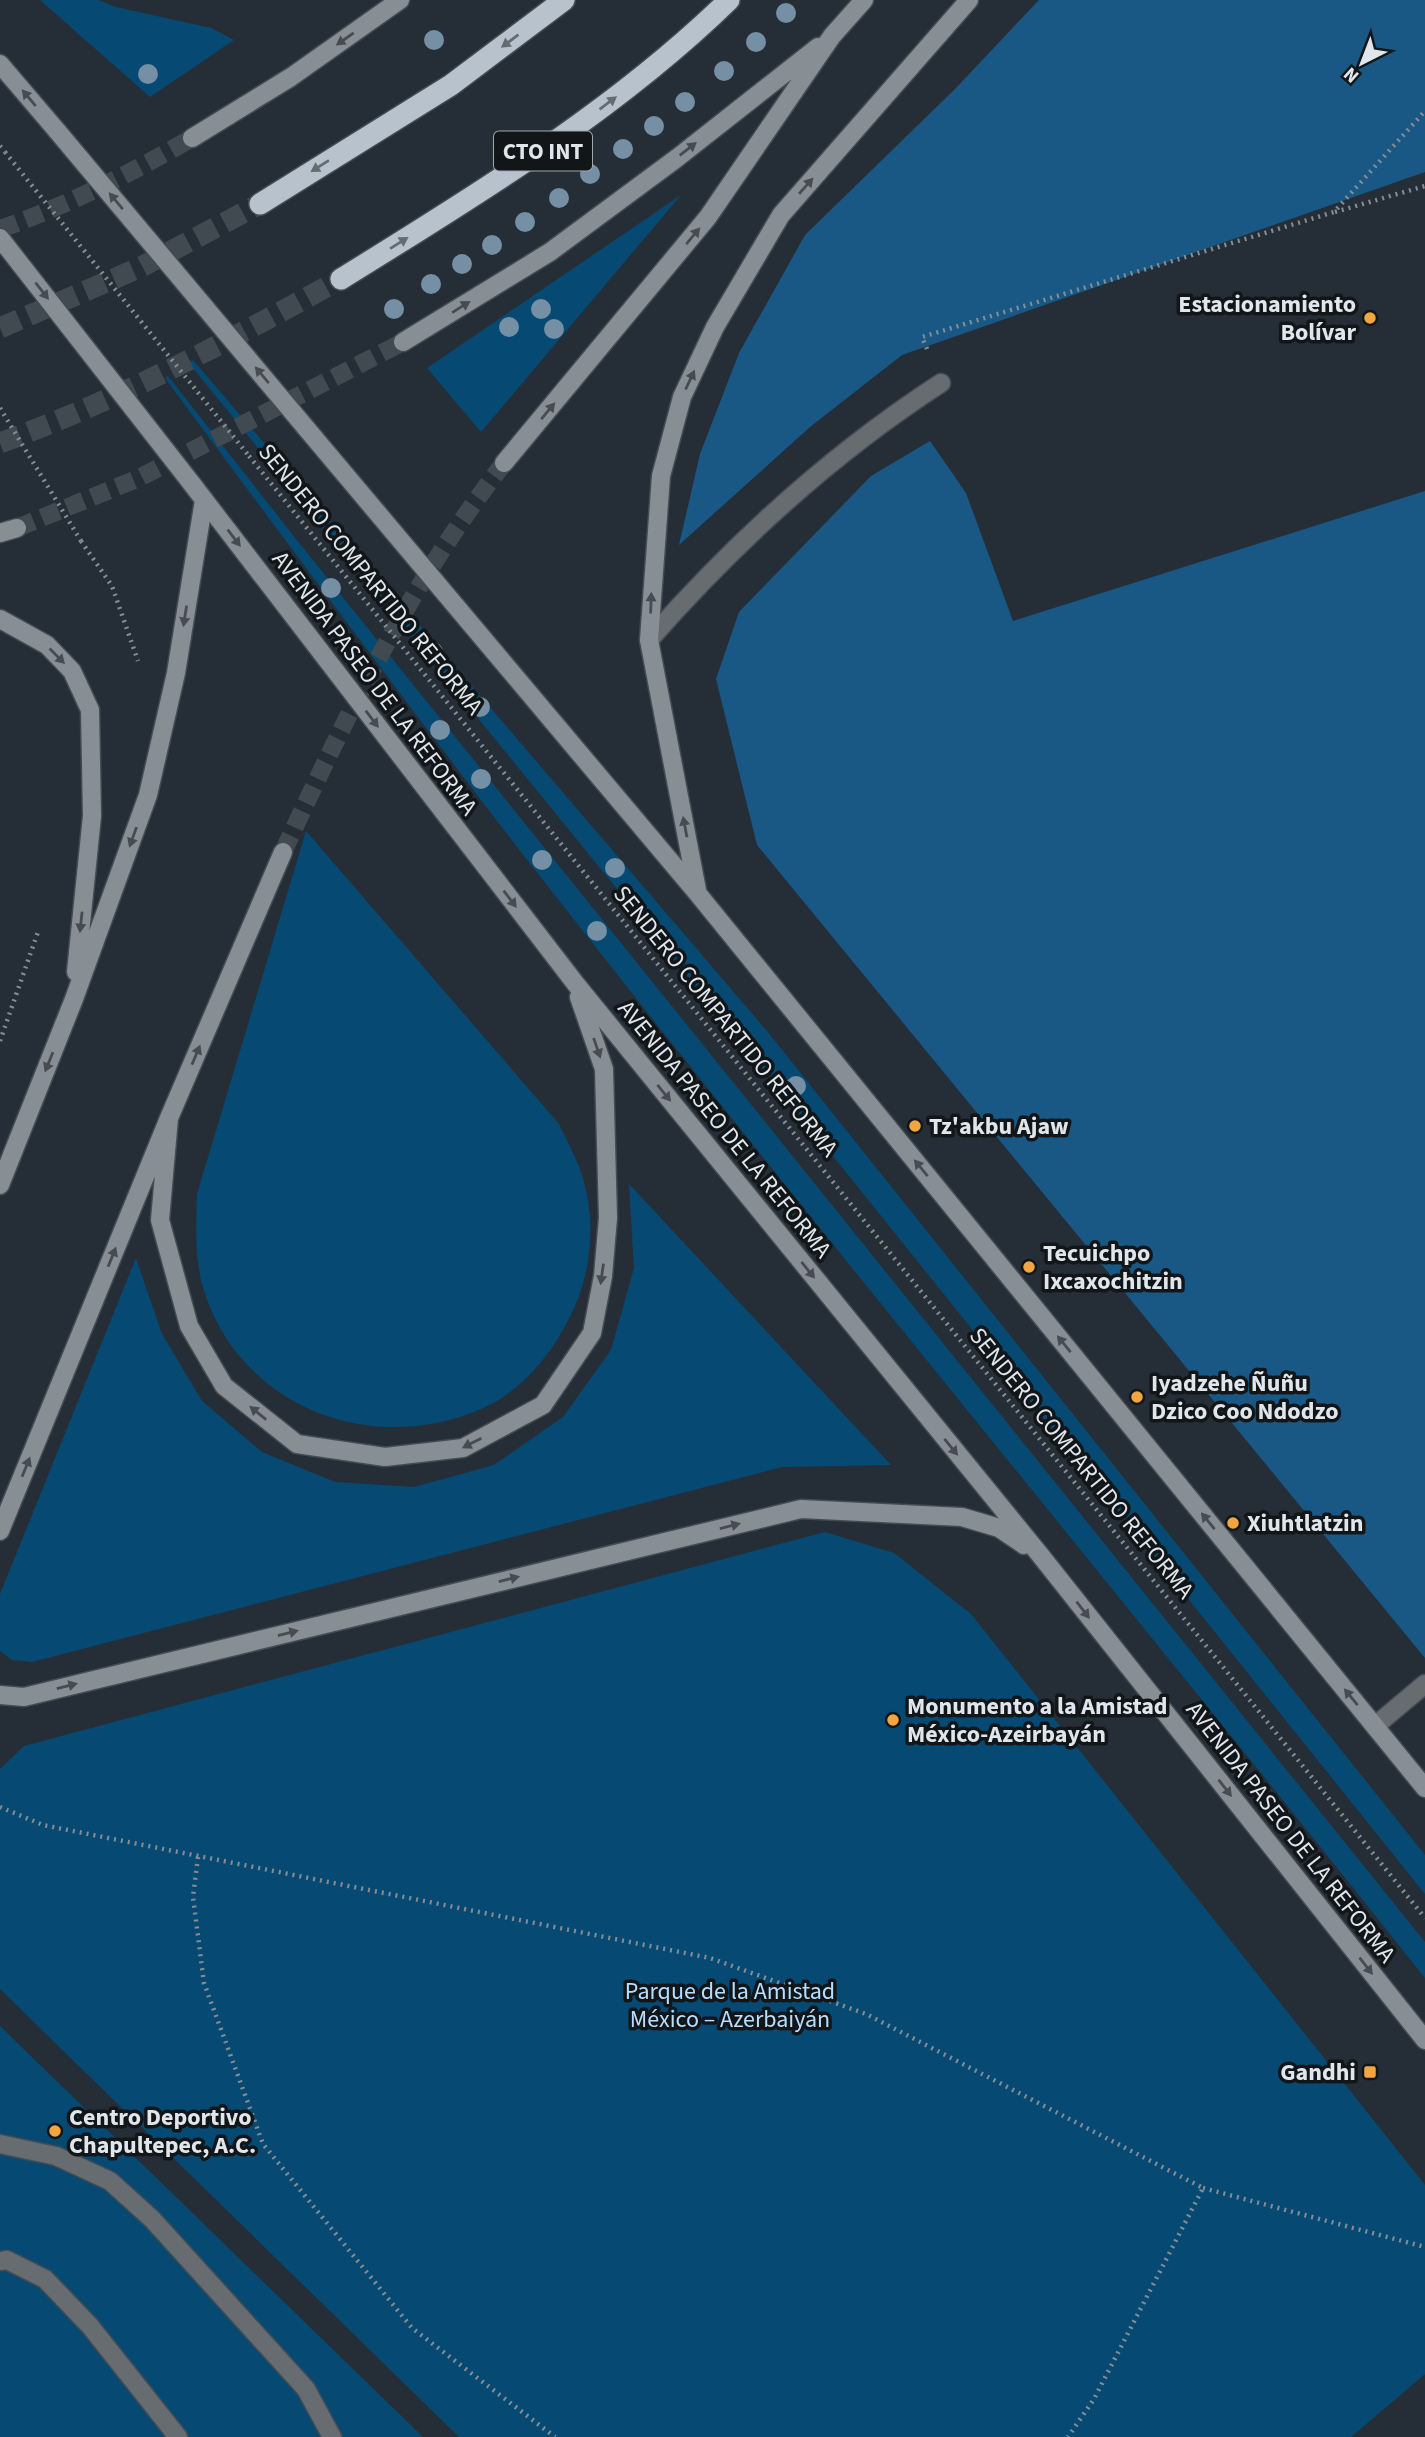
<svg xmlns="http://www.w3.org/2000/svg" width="1425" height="2437" font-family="'Source Sans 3',sans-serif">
	<rect width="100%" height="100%" fill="#252e36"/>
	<path fill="#064a74" d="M 40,0 L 98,0 L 116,7 L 211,28 L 234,40 L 150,97 Z
		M 681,195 L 481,432 L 427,368 Z
		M 193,360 L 767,1031 L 1425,1855 L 1425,1894 L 732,1030 L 188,362 Z
		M 168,376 L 300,544 L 1425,1942 L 1425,1978 C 1128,1604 822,1237 528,861 C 405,702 285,540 165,378 Z
		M 306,831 L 559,1124 C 566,1139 575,1155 581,1172 C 595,1213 593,1261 577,1301 C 559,1345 526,1390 481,1409 C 373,1456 244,1409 205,1294 C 194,1261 196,1228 197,1194 Z
		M 629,1184 L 891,1465 L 782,1467 L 32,1662 L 12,1660 L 0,1651 L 0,1594 L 136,1258 L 162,1334 L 202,1401 L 262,1452 L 335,1482 L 414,1487 L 494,1465 L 563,1417 L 611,1350 L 634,1268 Z
		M 825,1532 L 894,1553 L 971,1614 L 1425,2185 L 1425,2374 L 1351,2437 L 459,2437 L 0,1989 L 0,1769 L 24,1746 Z
		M 0,2026 L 423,2437 L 0,2437 Z"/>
	<path fill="#195885" d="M 1039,0 L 1425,0 L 1425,172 L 902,355 L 810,427 L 679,545 L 700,454 L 739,353 L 805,235 L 955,89 Z
		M 930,441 L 966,493 L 1013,621 L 1425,491 L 1425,1658 L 757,845 L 716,679 L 739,612 L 871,476 Z"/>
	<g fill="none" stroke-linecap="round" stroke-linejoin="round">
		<path stroke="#414a51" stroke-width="18" stroke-dasharray="18 9" stroke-linecap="butt" d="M 0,229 C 68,205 130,174 192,138
			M 17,528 L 139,478 L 403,342
			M 283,852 C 348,713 409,585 504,463"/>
		<path stroke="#414a51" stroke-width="21" stroke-dasharray="21 10" stroke-linecap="butt" d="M 0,328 L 141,267 L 260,204
			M 0,443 C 121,399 228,341 341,279"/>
		<defs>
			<path id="service" d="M 649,640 C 736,541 830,455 941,383
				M 1375,1726 L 1425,1684
				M 0,2144 L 56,2156 L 110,2181 L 152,2219 L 306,2389 L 332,2437
				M 0,2261 L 7,2260 L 45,2279 L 90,2326 L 178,2437"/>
			<path id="secondary" d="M 0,64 L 58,132
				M 192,138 L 291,77 L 400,0
				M 403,342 L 550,252 L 677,158 L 818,47
				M 306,428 L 698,894 L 1425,1788
				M 504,463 L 708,217 L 832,36 L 864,0
				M 192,484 L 575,983 L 1041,1556 L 1425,2040
				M 0,533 L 17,528
				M 0,619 L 47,645 L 72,671 L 90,710 L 92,816 L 76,972
				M 697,890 L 649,640 L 661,476 L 682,397 L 715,327 L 781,215 L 969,0
				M 169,1118 L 160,1220 L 189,1326 L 224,1386 L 297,1444 L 385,1457 L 463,1448 L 543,1405 L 592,1333 L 603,1276 L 608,1218 L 604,1069 L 579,997
				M 0,1185 L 74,999 L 148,795 L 176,673 L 204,500
				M 0,1531 L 169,1118 L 283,852
				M 0,1695 L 24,1697 L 801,1509 L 962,1517 L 999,1528 L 1024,1545"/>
			<path id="motorway" d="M 260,204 L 451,85 L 564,0
				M 341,279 C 476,195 614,112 729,0"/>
		</defs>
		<use href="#service" stroke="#434b53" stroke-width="21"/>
		<use href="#secondary" stroke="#434b53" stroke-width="21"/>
		<use href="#motorway" stroke="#434b53" stroke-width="24"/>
		<path stroke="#858d93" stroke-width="4.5" stroke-dasharray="2 5" stroke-linecap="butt" d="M 0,146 L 5,152
			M 1335,212 L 1425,186
			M 927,349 L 922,337 L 1334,212 L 1425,111
			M 249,456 L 1425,1918
			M 81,541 L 112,586 L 138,661
			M 0,1041 L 39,929
			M 0,1807 L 43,1825 L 710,1958 L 866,2014 L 1203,2188 L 1094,2399 L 1068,2437
			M 198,1857 L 193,1897 L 204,1983 L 263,2144 L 412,2328 L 555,2437
			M 1203,2188 L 1425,2247"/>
		<use href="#service" stroke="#676c70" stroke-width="18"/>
		<use href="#secondary" stroke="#878f95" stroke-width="18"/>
		<use href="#motorway" stroke="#b7c2cc" stroke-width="21"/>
		<defs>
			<path id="secondary-bridge" d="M 58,132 L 306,428
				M 0,238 L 192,484"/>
		</defs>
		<use href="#secondary-bridge" stroke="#434b53" stroke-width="21" stroke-linecap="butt"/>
		<path stroke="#858d93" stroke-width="4.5" stroke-dasharray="2 5" stroke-linecap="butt" d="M 5,152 L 249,456
			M 0,408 L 81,541"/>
		<use href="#secondary-bridge" stroke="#878f95" stroke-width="18"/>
	</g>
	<g fill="#758fa4">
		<circle cx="786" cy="13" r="10"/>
		<circle cx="434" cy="40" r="10"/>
		<circle cx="756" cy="42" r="10"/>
		<circle cx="724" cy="71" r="10"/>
		<circle cx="148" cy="74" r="10"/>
		<circle cx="685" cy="102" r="10"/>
		<circle cx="654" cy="126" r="10"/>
		<circle cx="623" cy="149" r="10"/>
		<circle cx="590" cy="174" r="10"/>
		<circle cx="559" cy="198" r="10"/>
		<circle cx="525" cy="222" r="10"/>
		<circle cx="492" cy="245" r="10"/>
		<circle cx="462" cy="264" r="10"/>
		<circle cx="431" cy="284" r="10"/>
		<circle cx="394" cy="309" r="10"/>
		<circle cx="541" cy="309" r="10"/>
		<circle cx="509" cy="327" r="10"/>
		<circle cx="554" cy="329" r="10"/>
		<circle cx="331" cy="588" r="10"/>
		<circle cx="433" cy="652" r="10"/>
		<circle cx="480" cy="707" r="10"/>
		<circle cx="440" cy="730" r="10"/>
		<circle cx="481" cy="779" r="10"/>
		<circle cx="542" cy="860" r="10"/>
		<circle cx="615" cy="868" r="10"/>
		<circle cx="597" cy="931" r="10"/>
		<circle cx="796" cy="1086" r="10"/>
	</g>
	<defs><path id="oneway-solid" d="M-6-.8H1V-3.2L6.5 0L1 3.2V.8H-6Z" transform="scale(1.75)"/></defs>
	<g fill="#474c51">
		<use href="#oneway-solid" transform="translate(345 39) rotate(145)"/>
		<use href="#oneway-solid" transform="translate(29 98) rotate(-130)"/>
		<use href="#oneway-solid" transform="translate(688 149) rotate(-38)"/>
		<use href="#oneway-solid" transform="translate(806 186) rotate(-49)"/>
		<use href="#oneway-solid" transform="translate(116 201) rotate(-130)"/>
		<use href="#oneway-solid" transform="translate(693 236) rotate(-50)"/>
		<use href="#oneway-solid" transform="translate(42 291) rotate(52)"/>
		<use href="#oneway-solid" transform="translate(461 307) rotate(-32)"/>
		<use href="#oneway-solid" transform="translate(262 375) rotate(-130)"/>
		<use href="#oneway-solid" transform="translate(690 380) rotate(-65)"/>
		<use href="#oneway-solid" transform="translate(548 411) rotate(-50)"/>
		<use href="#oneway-solid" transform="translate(234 538) rotate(53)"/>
		<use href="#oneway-solid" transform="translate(651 603) rotate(-88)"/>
		<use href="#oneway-solid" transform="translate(185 616) rotate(99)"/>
		<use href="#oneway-solid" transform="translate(57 656) rotate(45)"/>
		<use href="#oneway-solid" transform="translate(372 719) rotate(53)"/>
		<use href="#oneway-solid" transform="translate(685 827) rotate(-101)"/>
		<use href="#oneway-solid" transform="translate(133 837) rotate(110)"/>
		<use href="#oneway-solid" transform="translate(510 899) rotate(53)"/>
		<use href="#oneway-solid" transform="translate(81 922) rotate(96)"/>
		<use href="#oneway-solid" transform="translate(597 1048) rotate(71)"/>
		<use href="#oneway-solid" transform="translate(196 1055) rotate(-67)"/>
		<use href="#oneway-solid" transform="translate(49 1062) rotate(112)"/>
		<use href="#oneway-solid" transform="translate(664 1093) rotate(51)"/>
		<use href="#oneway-solid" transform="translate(921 1168) rotate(-129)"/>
		<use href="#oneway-solid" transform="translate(112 1257) rotate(-68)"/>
		<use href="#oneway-solid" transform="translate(808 1270) rotate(51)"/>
		<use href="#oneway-solid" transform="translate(602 1274) rotate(98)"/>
		<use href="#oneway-solid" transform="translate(1064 1344) rotate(-129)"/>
		<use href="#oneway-solid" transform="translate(258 1413) rotate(-141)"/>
		<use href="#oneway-solid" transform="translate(472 1443) rotate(153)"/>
		<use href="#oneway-solid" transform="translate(951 1447) rotate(51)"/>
		<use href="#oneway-solid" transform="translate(26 1467) rotate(-68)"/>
		<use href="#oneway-solid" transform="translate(1208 1521) rotate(-129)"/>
		<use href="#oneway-solid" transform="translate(730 1526) rotate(-14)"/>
		<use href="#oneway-solid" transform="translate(509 1579) rotate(-14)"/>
		<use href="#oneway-solid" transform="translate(1083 1610) rotate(52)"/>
		<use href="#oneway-solid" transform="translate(288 1633) rotate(-14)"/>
		<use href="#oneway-solid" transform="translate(67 1686) rotate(-14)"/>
		<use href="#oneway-solid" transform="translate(1351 1697) rotate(-129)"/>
		<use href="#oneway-solid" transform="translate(1225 1788) rotate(52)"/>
		<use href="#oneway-solid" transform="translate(1366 1966) rotate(52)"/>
	</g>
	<g fill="#646c72">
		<use href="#oneway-solid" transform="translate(510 41) rotate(143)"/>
		<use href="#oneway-solid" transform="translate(608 103) rotate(-37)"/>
		<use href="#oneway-solid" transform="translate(320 166) rotate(148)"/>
		<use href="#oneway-solid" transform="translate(399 243) rotate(-32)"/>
	</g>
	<g fill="#f1a63f" stroke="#121619" stroke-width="2.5">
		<circle cx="1370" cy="318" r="7"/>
		<circle cx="915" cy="1126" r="7"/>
		<circle cx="1029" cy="1267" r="7"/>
		<circle cx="1137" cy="1397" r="7"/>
		<circle cx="1233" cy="1523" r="7"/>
		<circle cx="893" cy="1720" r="7"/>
		<rect x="1363" y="2065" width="14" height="14" rx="3.5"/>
		<circle cx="55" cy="2131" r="7"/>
	</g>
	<g text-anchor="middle" stroke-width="7" stroke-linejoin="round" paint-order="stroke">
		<rect fill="#121619" stroke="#a2a8ac" stroke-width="2" x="494" y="131.5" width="98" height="39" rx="5"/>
		<g font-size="23" font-weight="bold" fill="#e0e6eb">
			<text x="543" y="159">CTO INT</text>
		</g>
		<g font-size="24" font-weight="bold" fill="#e0e6eb" stroke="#121619" text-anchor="start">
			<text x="1356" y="312" text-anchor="end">Estacionamiento<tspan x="1356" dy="28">Bolívar</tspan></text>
			<text x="929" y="1134">Tz'akbu Ajaw</text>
			<text x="1043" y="1261">Tecuichpo<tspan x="1043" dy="28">Ixcaxochitzin</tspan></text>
			<text x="1151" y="1391">Iyadzehe Ñuñu<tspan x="1151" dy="28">Dzico Coo Ndodzo</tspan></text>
			<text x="1247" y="1531">Xiuhtlatzin</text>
			<text x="907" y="1714">Monumento a la Amistad<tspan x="907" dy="28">México-Azeirbayán</tspan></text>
			<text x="1356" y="2080" text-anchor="end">Gandhi</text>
			<text x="69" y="2125">Centro Deportivo<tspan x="69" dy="28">Chapultepec, A.C.</tspan></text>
		</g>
		<g font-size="24" fill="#e0e6eb" stroke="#121619">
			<text transform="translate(371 579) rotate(51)" y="8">SENDERO COMPARTIDO REFORMA</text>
			<text transform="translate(375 683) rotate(53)" y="8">AVENIDA PASEO DE LA REFORMA</text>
			<text transform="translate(726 1021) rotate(51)" y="8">SENDERO COMPARTIDO REFORMA</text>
			<text transform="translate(725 1129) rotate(51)" y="8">AVENIDA PASEO DE LA REFORMA</text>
			<text transform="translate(1082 1463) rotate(51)" y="8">SENDERO COMPARTIDO REFORMA</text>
			<text transform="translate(1291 1832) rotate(52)" y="8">AVENIDA PASEO DE LA REFORMA</text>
		</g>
		<g font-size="24" fill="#b7defe" stroke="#121619">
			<text x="730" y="1999">Parque de la Amistad<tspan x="730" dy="28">México – Azerbaiyán</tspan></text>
		</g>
	</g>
	<g transform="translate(1362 63) rotate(222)" stroke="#121619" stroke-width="5" paint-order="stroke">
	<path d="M0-5L12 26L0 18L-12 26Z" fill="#e0e6eb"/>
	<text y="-10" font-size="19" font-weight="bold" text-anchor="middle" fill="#e0e6eb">N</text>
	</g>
</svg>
